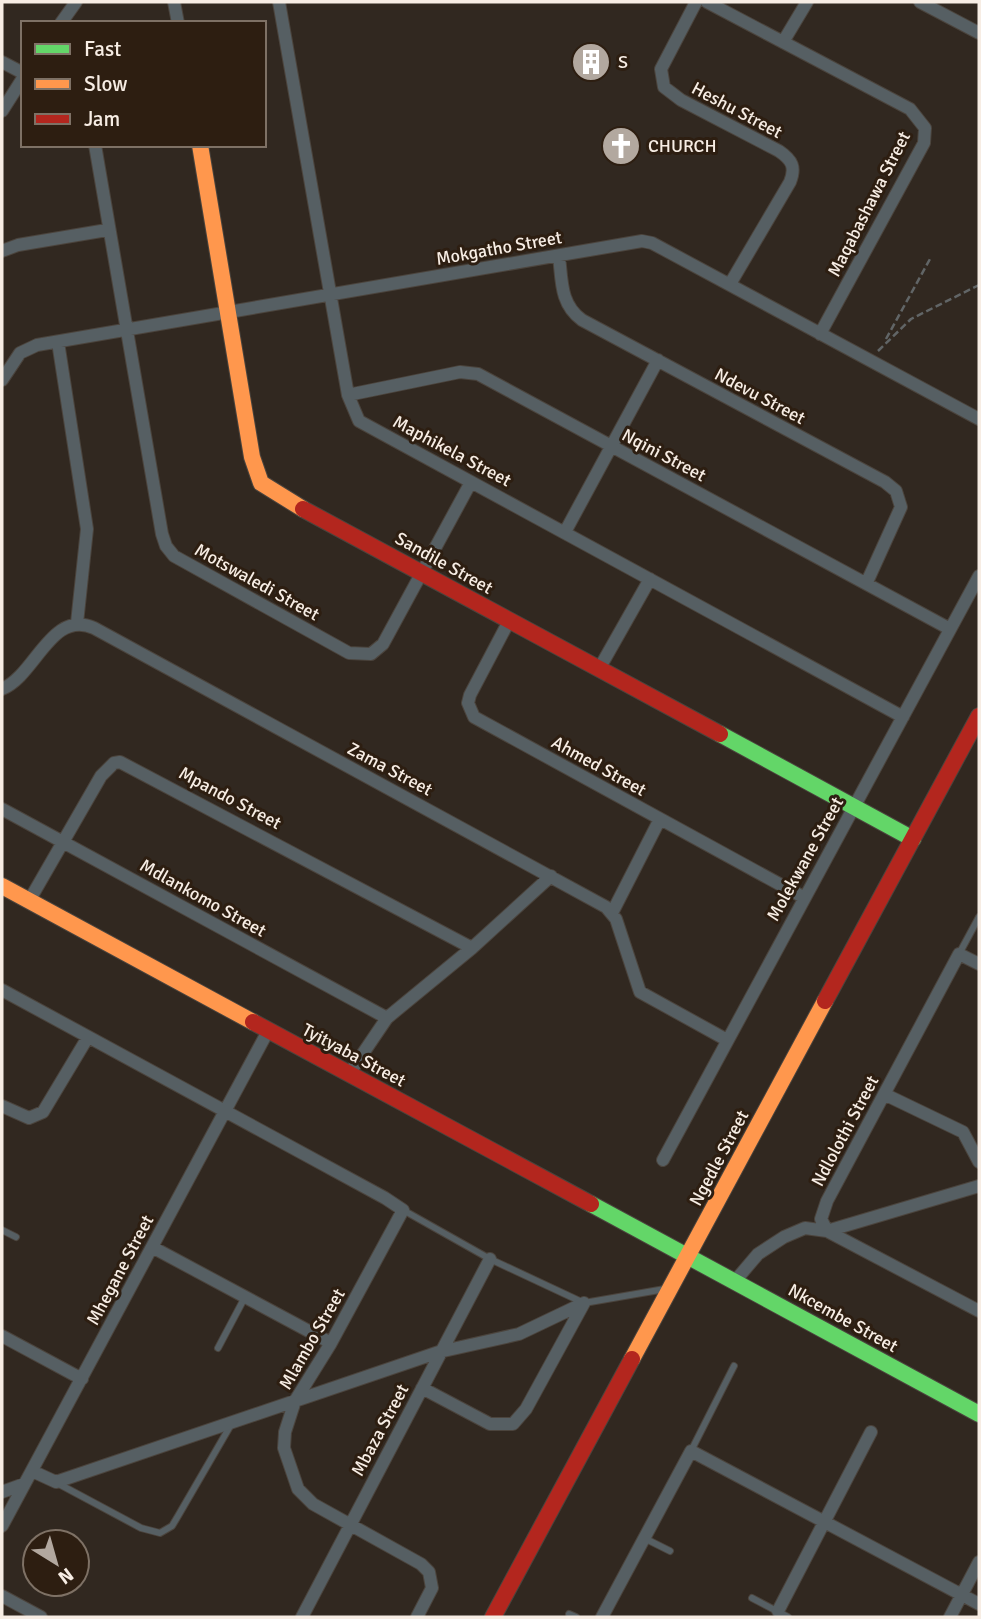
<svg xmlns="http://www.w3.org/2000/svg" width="981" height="1619" font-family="Signika,sans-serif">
	<rect width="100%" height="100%" fill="#312820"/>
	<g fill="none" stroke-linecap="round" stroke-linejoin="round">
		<defs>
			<path id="lane" d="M 959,954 L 979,917
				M 403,1210 L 490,1259 L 584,1303 L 665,1289
				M 2,1230 L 16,1237
				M 218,1348 L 245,1297
				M 691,1451 L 734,1366
				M 57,1483 L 141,1528 L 160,1533 L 172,1526 L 178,1516 L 232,1423
				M 646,1539 L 670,1551
				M 752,1598 L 788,1617
				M 569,1614 L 576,1617"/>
			<path id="street" d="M 174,2 L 178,23
				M 279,2 L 348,395 L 359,421 L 903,717
				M 696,2 L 661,69 L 664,87 L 681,100 L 779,151 C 792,160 796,167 790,182 L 730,284
				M 707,2 L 910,109 L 925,128 L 924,143 L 820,334
				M 920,2 L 979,33
				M 61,23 L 76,2
				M 783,42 L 807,2
				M 2,62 L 23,73
				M 2,111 L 23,78
				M 95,145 L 162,534 L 166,546 L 174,556 L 349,653 L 371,654 L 383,644 L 471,482
				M 2,251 L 18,245 L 107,230
				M 559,256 C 562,281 560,304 582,320 L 885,482 L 896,491 L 901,507 L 867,582
				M 58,342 L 87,529 L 77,623
				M 2,380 L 20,353 L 37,345 L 642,241 L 652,243 L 979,419
				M 348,395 L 460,372 L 478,374 L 950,629
				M 565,532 L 658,360
				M 509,621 L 470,695 L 468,703 L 474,717 L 803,897
				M 599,669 L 650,579
				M 2,689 C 36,675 51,609 94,628 L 606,907 L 616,919 L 640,992 L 727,1040
				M 2,809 L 387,1018
				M 29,901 L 101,776 L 114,763 L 120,762 L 472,948
				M 612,913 L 660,819
				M 979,964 L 959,954 L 827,1201 L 821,1219 L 827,1231 L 979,1311
				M 2,990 L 385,1198 L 403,1210 L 331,1343 L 295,1401 L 285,1432 L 284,1448 L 298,1489 L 313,1504 L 421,1564 L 429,1572 L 432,1588 L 417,1617
				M 349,1074 L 387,1018 L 472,948 L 551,876
				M 884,1094 L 963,1132 L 979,1162
				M 2,1106 L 29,1118 L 43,1112 L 88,1037
				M 663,1160 L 979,576
				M 152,1247 L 331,1343
				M 735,1281 L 758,1254 L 784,1237 L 805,1228 L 827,1231 L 979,1186
				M 2,1336 L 82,1379
				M 422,1388 L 490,1424 L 513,1424 L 526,1409 L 584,1303
				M 32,1471 L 56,1482 L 439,1352 L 519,1334 L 584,1303
				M 2,1492 L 24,1484
				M 2,1526 L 268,1031
				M 2,1596 L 41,1617
				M 778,1611 L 871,1432
				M 302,1617 L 490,1259
				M 602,1617 L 691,1451 L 979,1604
				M 950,1617 L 979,1562"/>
			<path id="fast" d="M 720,734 L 913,839
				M 591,1204 L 979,1414"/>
			<path id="slow" d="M 200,145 L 252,457 L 261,483 L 303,509
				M 2,886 L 253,1022
				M 632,1359 L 825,1001"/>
			<path id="jam" d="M 303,509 L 720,734
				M 825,1001 L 979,716
				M 253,1022 L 591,1204
				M 493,1617 L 632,1359"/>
		</defs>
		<use href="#lane" stroke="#4b443d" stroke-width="8"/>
		<use href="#street" stroke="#4b443d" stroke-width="14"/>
		<use href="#fast" stroke="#4b443d" stroke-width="18"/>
		<use href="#slow" stroke="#4b443d" stroke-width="18"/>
		<use href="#jam" stroke="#4b443d" stroke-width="18"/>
		<path stroke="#616566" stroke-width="2.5" stroke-dasharray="7 3.5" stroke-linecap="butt" d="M 886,339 L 930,259
			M 878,351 L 911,319 L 979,285"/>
		<use href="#lane" stroke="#565f63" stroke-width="6"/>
		<use href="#street" stroke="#565f63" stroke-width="12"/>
		<use href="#fast" stroke="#63d668" stroke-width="16"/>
		<use href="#slow" stroke="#ff974d" stroke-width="16"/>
		<use href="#jam" stroke="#b3261e" stroke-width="16"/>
	</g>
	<defs>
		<symbol id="building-disc" viewBox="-11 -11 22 22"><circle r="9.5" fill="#b2a89f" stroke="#2d1e11"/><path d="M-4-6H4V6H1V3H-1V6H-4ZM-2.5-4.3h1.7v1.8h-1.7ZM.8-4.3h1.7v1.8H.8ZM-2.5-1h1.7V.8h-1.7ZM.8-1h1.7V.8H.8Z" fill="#fff"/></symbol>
		<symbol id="church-disc" viewBox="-11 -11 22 22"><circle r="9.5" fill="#b2a89f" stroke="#2d1e11"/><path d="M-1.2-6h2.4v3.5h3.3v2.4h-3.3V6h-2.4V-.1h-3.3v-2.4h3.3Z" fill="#fff"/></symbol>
	</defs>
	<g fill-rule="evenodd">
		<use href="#building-disc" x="569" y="40" width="44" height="44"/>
		<use href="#church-disc" x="599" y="124" width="44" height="44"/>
	</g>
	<g text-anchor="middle" stroke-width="6" stroke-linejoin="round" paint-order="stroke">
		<g font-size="18" fill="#f7ede4" stroke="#2d1e11" text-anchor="start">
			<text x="618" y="68">S</text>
			<text x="648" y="152">CHURCH</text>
		</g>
		<g font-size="18" fill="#f7ede4" stroke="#2d1e11">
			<text transform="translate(737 110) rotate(28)" y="6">Heshu Street</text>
			<text transform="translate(869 204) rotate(-63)" y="6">Maqabashawa Street</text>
			<text transform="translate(499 248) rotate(-10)" y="6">Mokgatho Street</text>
			<text transform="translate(760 396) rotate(28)" y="6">Ndevu Street</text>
			<text transform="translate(452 451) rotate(28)" y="6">Maphikela Street</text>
			<text transform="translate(664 455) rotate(28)" y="6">Nqini Street</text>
			<text transform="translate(444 563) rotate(29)" y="6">Sandile Street</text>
			<text transform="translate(257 582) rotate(29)" y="6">Motswaledi Street</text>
			<text transform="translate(599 766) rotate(29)" y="6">Ahmed Street</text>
			<text transform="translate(390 769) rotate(28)" y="6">Zama Street</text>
			<text transform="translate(230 798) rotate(28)" y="6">Mpando Street</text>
			<text transform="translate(805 859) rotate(-61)" y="6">Molekwane Street</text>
			<text transform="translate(203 898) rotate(29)" y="6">Mdlankomo Street</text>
			<text transform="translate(354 1055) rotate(28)" y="6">Tyityaba Street</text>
			<text transform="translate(845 1131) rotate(-62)" y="6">Ndlolothi Street</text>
			<text transform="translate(719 1158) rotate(-62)" y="6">Ngedle Street</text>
			<text transform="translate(120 1270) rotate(-62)" y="6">Mhegane Street</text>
			<text transform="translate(843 1318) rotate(29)" y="6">Nkcembe Street</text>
			<text transform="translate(312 1339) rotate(-60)" y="6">Mlambo Street</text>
			<text transform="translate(380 1430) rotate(-62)" y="6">Mbaza Street</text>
		</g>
	</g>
	<rect width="981" height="1619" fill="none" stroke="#f7ede4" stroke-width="7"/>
	<rect x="21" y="21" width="245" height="126" fill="#2d1e11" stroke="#7e7165" stroke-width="2"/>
	<rect x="35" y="44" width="35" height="10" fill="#63d668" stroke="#7e7165" stroke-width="2"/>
	<text x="84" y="56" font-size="21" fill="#f7ede4">Fast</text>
	<rect x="35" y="79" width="35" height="10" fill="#ff974d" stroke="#7e7165" stroke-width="2"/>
	<text x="84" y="91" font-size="21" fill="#f7ede4">Slow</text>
	<rect x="35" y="114" width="35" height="10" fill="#b3261e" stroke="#7e7165" stroke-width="2"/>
	<text x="84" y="126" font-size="21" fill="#f7ede4">Jam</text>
	<g transform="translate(56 1563) rotate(143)"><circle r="33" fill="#2d1e11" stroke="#7e7165" stroke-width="2"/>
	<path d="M0-5L12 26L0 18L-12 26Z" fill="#b2a89f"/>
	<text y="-10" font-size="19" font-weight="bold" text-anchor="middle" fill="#f7ede4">N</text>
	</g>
</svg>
